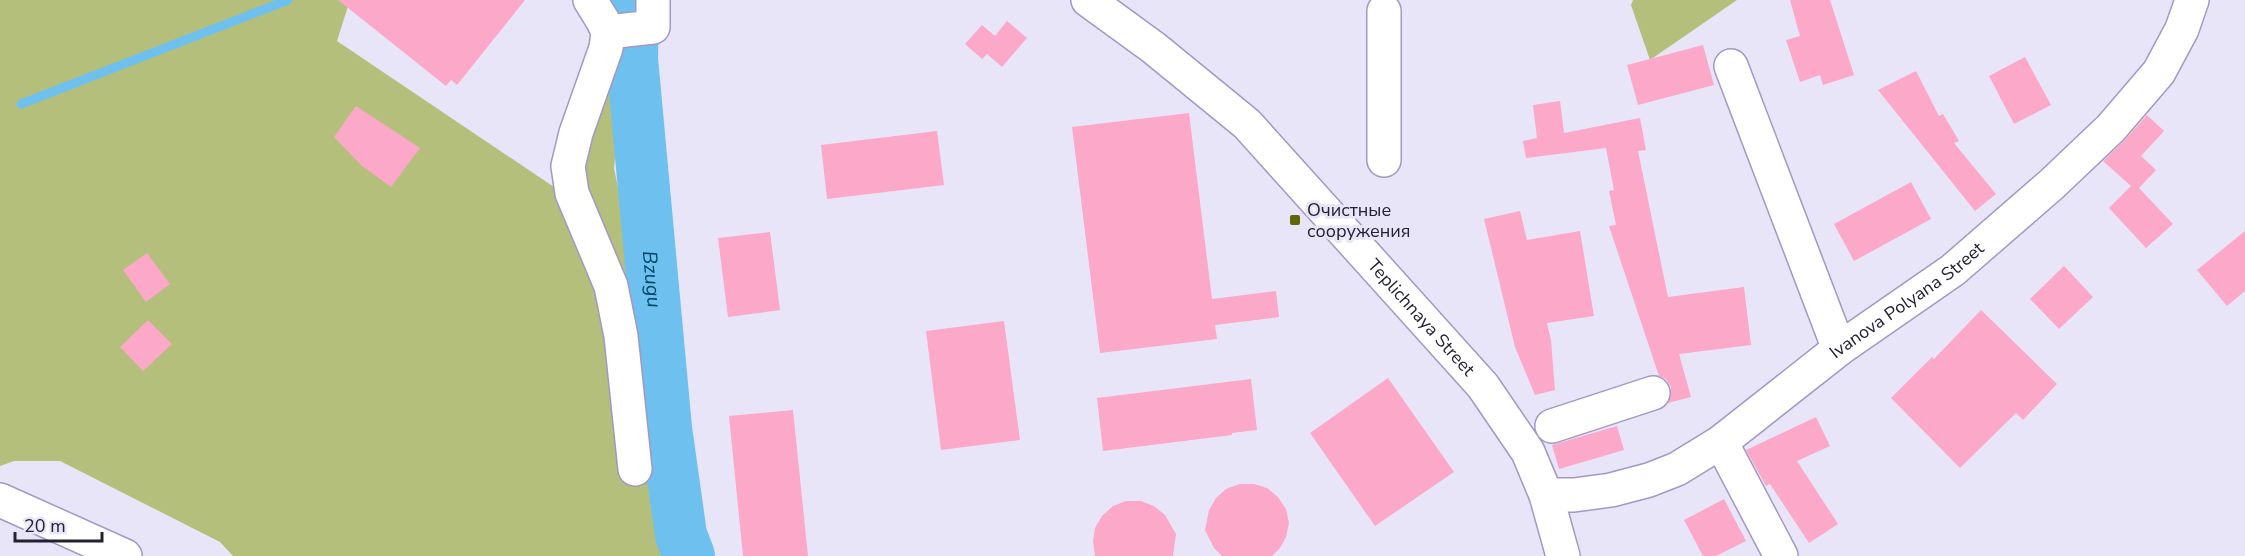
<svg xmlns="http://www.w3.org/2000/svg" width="2245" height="556" font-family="'Nunito Sans',sans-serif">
	<rect width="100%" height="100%" fill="#e9e5f9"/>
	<path fill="#b5bf7c" d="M 0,0 L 350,0 L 337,41 L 557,189 L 625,63 L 614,168 L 693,556 L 233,556 L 220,542 L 60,461 L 14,461 L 0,466 Z
		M 1633,0 L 1737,0 L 1650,60 L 1631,5 Z"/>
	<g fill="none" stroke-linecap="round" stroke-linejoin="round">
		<path stroke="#6ec0ef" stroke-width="9" d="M 21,104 L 288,0"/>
		<path stroke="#6ec0ef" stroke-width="52" id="s1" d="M 633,0 L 632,59 L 666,428 L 681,535 L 689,556"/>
	</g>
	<path fill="#fca8c8" d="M 338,0 L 525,0 L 457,85 L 451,80 L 446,86 Z
		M 1790,0 L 1830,0 L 1854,75 L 1823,85 L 1820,75 L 1800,82 L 1786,40 L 1800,36 Z
		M 1007,21 L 1027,38 L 1002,67 L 987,54 L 982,59 L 965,44 L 982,25 L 995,36 Z
		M 1703,45 L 1714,85 L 1638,105 L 1627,65 Z
		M 2025,57 L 2051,105 L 2014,124 L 1989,76 Z
		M 1916,71 L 1939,116 L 1943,114 L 1959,141 L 1954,143 L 1996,194 L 1975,211 L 1878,90 Z
		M 1560,101 L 1564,133 L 1640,118 L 1646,150 L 1638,151 L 1668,297 L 1744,287 L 1751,345 L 1679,354 L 1691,397 L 1668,403 L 1671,396 L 1671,387 L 1666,379 L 1659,376 L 1609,226 L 1616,225 L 1609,191 L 1614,190 L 1606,148 L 1526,158 L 1523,141 L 1537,138 L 1533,105 Z
		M 356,106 L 420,148 L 391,187 L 362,166 L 334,137 Z
		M 1189,113 L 1212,299 L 1276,291 L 1279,317 L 1215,325 L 1217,339 L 1100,353 L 1072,127 Z
		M 2147,115 L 2164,131 L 2141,156 L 2156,170 L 2139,188 L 2173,224 L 2146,248 L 2109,208 L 2131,186 L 2103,161 L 2125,140 Z
		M 937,131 L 944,185 L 827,199 L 821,145 Z
		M 1911,182 L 1931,219 L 1854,261 L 1834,224 Z
		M 1520,211 L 1527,240 L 1580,231 L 1594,316 L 1547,323 L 1551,340 L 1555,390 L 1535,395 L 1515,347 L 1484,219 Z
		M 2245,231 L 2245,291 L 2227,306 L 2197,270 Z
		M 770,232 L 780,310 L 728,317 L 718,238 Z
		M 147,253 L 170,284 L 146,302 L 123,270 Z
		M 2064,266 L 2093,297 L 2059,329 L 2030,299 Z
		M 1981,310 L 2057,384 L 2023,420 L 2016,413 L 1960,468 L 1891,398 L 1932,357 L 1934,359 Z
		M 148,320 L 172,344 L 143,371 L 120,347 Z
		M 1004,321 L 1020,440 L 941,450 L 926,331 Z
		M 1388,378 L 1454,472 L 1375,526 L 1310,433 Z
		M 1251,379 L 1257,430 L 1232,433 L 1232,435 L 1103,451 L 1097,398 Z
		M 793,410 L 808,556 L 743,556 L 729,416 Z
		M 1816,417 L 1830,446 L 1797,461 L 1838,524 L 1809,543 L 1770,484 L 1766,486 L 1746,450 Z
		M 1617,426 L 1624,450 L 1559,469 L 1552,445 Z
		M 1240,484 L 1254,484 L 1267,488 L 1278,497 L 1286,509 L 1289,523 L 1286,537 L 1280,548 L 1272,556 L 1222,556 L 1214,548 L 1205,530 L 1209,510 L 1216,498 L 1226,489 Z
		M 1724,499 L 1746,541 L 1716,556 L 1703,556 L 1684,520 Z
		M 1126,501 L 1141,501 L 1154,506 L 1165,515 L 1176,534 L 1173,556 L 1095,556 L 1093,541 L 1095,528 L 1102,516 L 1113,506 Z"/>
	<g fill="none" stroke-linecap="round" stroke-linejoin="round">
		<defs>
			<g id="minor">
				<path d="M 590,0 L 603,21 L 608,32 L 606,48 L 576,133 L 568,166 L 572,193 L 611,286 L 621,336 L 635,469"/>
				<path id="s2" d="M 1088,0 L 1154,48 L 1247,124 L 1483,386 L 1528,452 L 1546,495 L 1563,556"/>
				<path d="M 1384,11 L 1384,160"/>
				<path d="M 608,32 L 653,27 L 653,0"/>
				<path d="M 1731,66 L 1839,349"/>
				<path d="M 1552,426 L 1653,393"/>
				<path d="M 1721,442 L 1781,556"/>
				<path id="s3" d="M 1546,495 L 1574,495 L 1611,490 L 1649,480 L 1677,469 L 1721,442 L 1839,349 L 1953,270 L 2052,184 L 2111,128 L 2159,72 L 2182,29 L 2192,0"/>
				<path d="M 0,500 L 125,556"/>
			</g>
		</defs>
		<use href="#minor" stroke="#a297c6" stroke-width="36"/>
		<use href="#minor" stroke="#fff" stroke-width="33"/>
	</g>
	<rect fill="#5e6606" stroke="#e9e5f9" stroke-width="2" x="1289" y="214" width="12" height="12" rx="3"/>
	<g text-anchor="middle" stroke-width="6" stroke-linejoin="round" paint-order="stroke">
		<g font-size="18" fill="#242032" stroke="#e9e5f9" text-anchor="start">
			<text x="1307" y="216">Очистные<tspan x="1307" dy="21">сооружения</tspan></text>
		</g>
		<g font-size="18" fill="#242032" stroke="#e9e5f9">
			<text dy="6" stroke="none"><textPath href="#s3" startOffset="420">Ivanova Polyana Street</textPath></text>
			<text dy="6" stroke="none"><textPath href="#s2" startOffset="462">Teplichnaya Street</textPath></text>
		</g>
		<g font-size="20" font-style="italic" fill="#004664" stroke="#e9e5f9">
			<text dy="7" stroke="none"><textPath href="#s1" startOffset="280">Bzugu</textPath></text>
		</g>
	</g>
	<path d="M15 532v9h87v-9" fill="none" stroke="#242032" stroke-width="3"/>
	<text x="24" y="532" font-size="18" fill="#242032" stroke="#e9e5f9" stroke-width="4.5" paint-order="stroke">20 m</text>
</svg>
